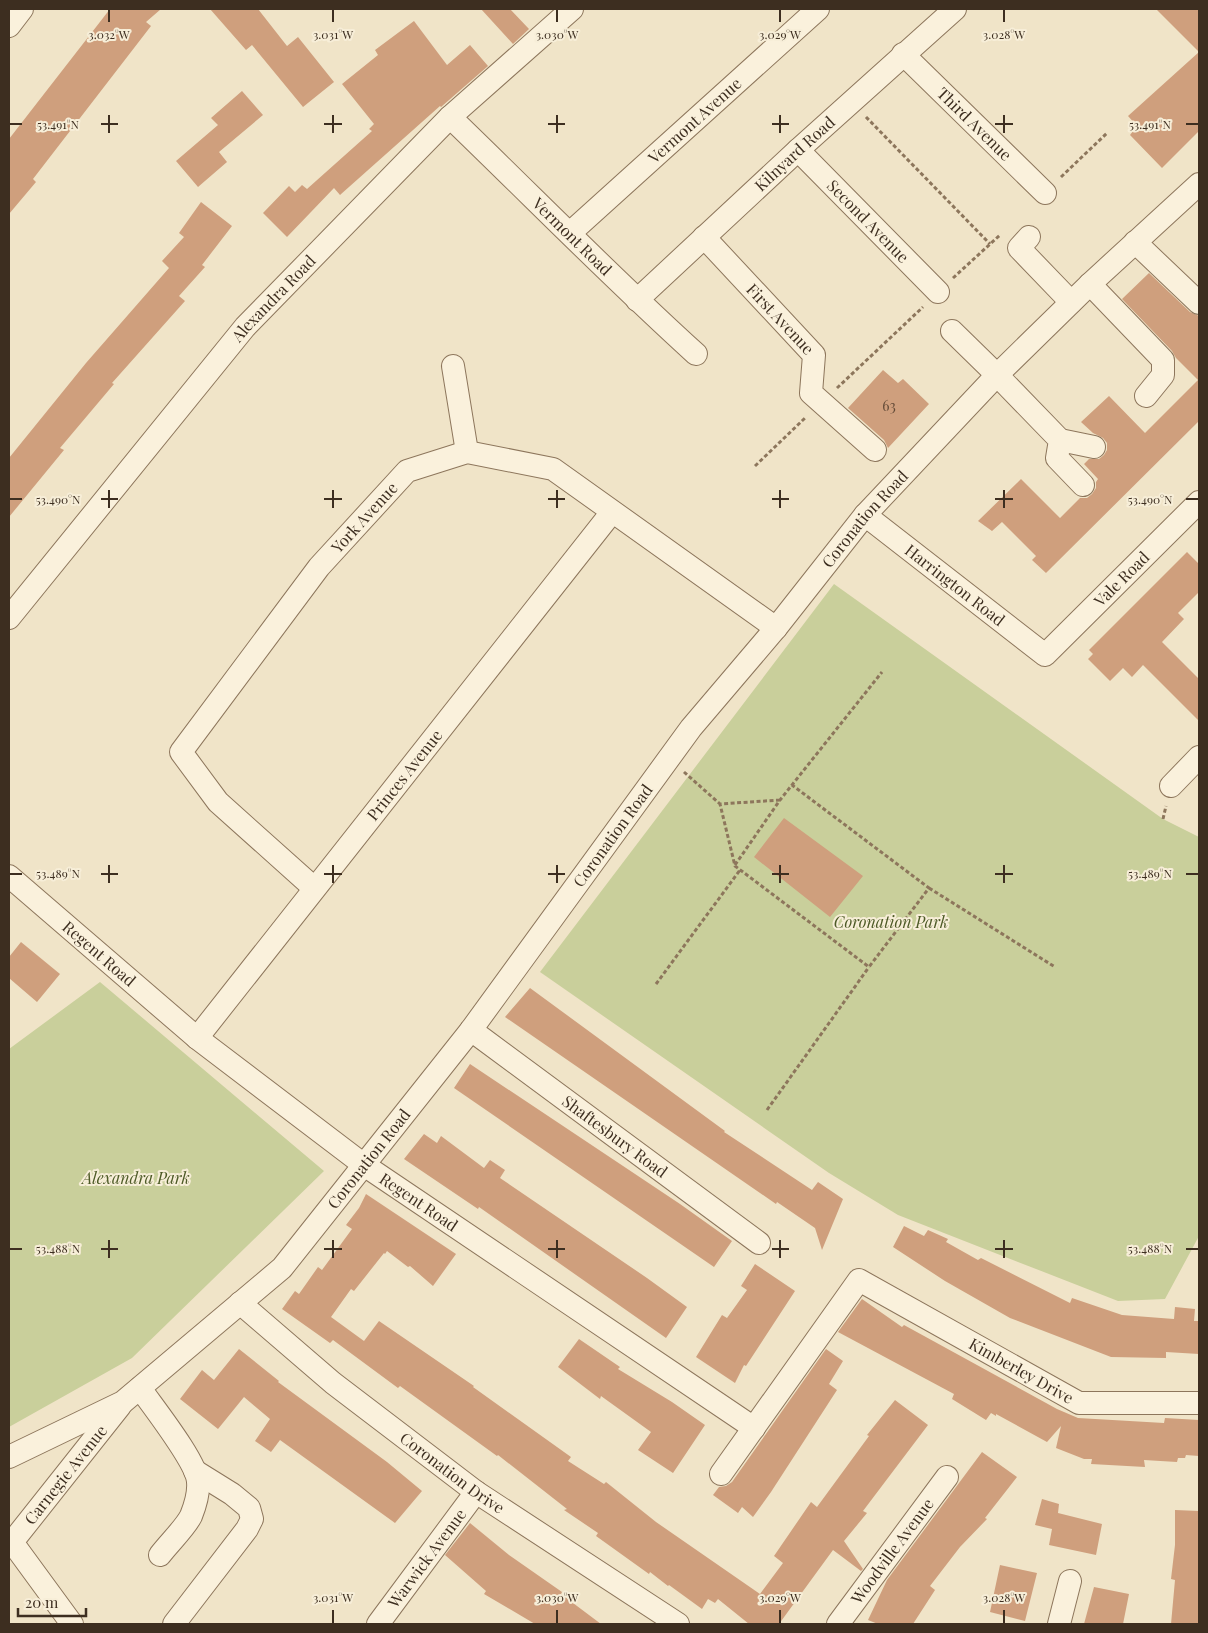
<svg xmlns="http://www.w3.org/2000/svg" width="1208" height="1633" font-family="'Playfair Display',serif">
	<rect width="100%" height="100%" fill="#f0e4c8"/>
	<path fill="#c9cf9b" d="M 834,584 L 1163,819 L 1199,837 L 1199,1236 L 1165,1299 L 1118,1301 L 898,1215 L 829,1173 L 540,972 Z
		M 100,982 L 324,1171 L 132,1358 L 9,1427 L 9,1049 Z"/>
	<path fill="#cf9f7d" d="M 110,9 L 161,9 L 146,22 L 151,26 L 33,179 L 36,182 L 9,214 L 9,139 Z
		M 210,9 L 258,9 L 287,46 L 298,37 L 334,82 L 303,107 L 252,45 L 246,50 Z
		M 481,9 L 510,9 L 529,29 L 513,44 Z
		M 1156,9 L 1199,9 L 1199,131 L 1162,168 L 1130,135 L 1137,126 L 1128,116 L 1199,52 Z
		M 414,21 L 447,65 L 470,45 L 488,66 L 441,107 L 440,106 L 340,195 L 334,188 L 287,237 L 263,213 L 289,186 L 295,192 L 302,185 L 307,189 L 372,131 L 369,129 L 374,124 L 342,84 L 378,55 L 375,50 Z
		M 242,91 L 263,115 L 219,152 L 227,162 L 198,187 L 176,161 L 218,125 L 211,118 Z
		M 201,202 L 232,226 L 202,265 L 205,267 L 179,296 L 185,301 L 112,383 L 114,384 L 60,448 L 64,450 L 9,517 L 9,458 L 86,363 L 169,268 L 162,261 L 184,237 L 179,233 Z
		M 1149,273 L 1190,312 L 1199,316 L 1199,421 L 1046,573 L 1032,560 L 1036,556 L 1002,522 L 992,531 L 978,521 L 1021,479 L 1060,518 L 1080,498 L 1087,498 L 1092,494 L 1096,488 L 1096,482 L 1098,479 L 1084,464 L 1089,459 L 1099,459 L 1104,455 L 1107,450 L 1107,443 L 1103,438 L 1093,433 L 1081,422 L 1109,396 L 1145,433 L 1198,380 L 1176,358 L 1172,351 L 1122,299 Z
		M 883,370 L 898,383 L 903,379 L 929,404 L 888,448 L 884,440 L 848,408 Z
		M 1187,552 L 1199,564 L 1199,592 L 1178,613 L 1184,619 L 1162,642 L 1199,679 L 1199,721 L 1143,665 L 1132,677 L 1123,668 L 1110,681 L 1088,659 L 1093,654 L 1089,650 Z
		M 784,818 L 863,876 L 830,917 L 754,857 Z
		M 21,942 L 60,974 L 37,1002 L 9,978 L 9,957 Z
		M 530,988 L 725,1131 L 724,1132 L 812,1190 L 818,1182 L 843,1199 L 822,1250 L 815,1228 L 777,1202 L 776,1204 L 505,1017 Z
		M 470,1064 L 680,1204 L 732,1241 L 714,1267 L 454,1088 Z
		M 424,1134 L 437,1143 L 441,1136 L 484,1168 L 490,1160 L 505,1170 L 500,1178 L 647,1278 L 687,1307 L 666,1338 L 479,1207 L 478,1209 L 404,1159 Z
		M 366,1194 L 456,1254 L 433,1286 L 410,1266 L 408,1267 L 387,1251 L 385,1254 L 384,1253 L 354,1291 L 351,1289 L 331,1317 L 364,1341 L 379,1321 L 474,1386 L 473,1387 L 571,1457 L 568,1461 L 604,1484 L 606,1482 L 656,1522 L 760,1594 L 783,1563 L 774,1556 L 811,1502 L 817,1507 L 869,1436 L 867,1435 L 895,1400 L 928,1425 L 863,1511 L 867,1513 L 844,1541 L 863,1569 L 861,1571 L 833,1550 L 779,1624 L 749,1624 L 718,1599 L 715,1603 L 708,1599 L 702,1609 L 669,1585 L 668,1586 L 650,1572 L 649,1574 L 603,1541 L 596,1536 L 598,1533 L 564,1510 L 567,1509 L 498,1455 L 497,1456 L 400,1386 L 398,1388 L 333,1340 L 330,1343 L 282,1309 L 295,1291 L 299,1294 L 318,1267 L 322,1270 L 352,1229 L 346,1225 L 359,1208 Z
		M 904,1226 L 924,1236 L 928,1230 L 948,1239 L 946,1242 L 978,1260 L 981,1258 L 1070,1303 L 1072,1298 L 1122,1315 L 1174,1319 L 1175,1307 L 1195,1309 L 1194,1321 L 1199,1321 L 1199,1354 L 1166,1352 L 1166,1358 L 1111,1357 L 1010,1318 L 945,1281 L 893,1247 Z
		M 755,1264 L 795,1291 L 746,1366 L 744,1365 L 735,1383 L 696,1357 L 722,1315 L 727,1318 L 747,1290 L 741,1286 Z
		M 862,1299 L 902,1327 L 904,1325 L 1057,1409 L 1078,1418 L 1164,1423 L 1165,1418 L 1199,1420 L 1199,1456 L 1186,1455 L 1185,1458 L 1178,1458 L 1177,1462 L 1144,1460 L 1145,1467 L 1091,1464 L 1092,1459 L 1084,1459 L 1056,1448 L 1061,1426 L 1047,1442 L 996,1414 L 996,1416 L 991,1413 L 986,1420 L 952,1399 L 954,1394 L 838,1332 Z
		M 579,1339 L 620,1367 L 618,1369 L 672,1402 L 705,1425 L 673,1473 L 638,1450 L 651,1432 L 601,1396 L 600,1399 L 558,1367 Z
		M 239,1349 L 279,1381 L 278,1382 L 387,1462 L 422,1491 L 395,1523 L 280,1440 L 271,1452 L 255,1441 L 270,1419 L 244,1397 L 218,1429 L 180,1399 L 202,1370 L 214,1380 Z
		M 826,1349 L 843,1361 L 829,1384 L 837,1390 L 771,1492 L 753,1517 L 742,1507 L 738,1513 L 713,1495 L 719,1487 L 726,1486 L 732,1482 Z
		M 982,1452 L 1017,1477 L 985,1518 L 987,1519 L 960,1547 L 930,1586 L 935,1590 L 913,1624 L 878,1624 L 868,1620 L 887,1580 Z
		M 1042,1499 L 1059,1504 L 1058,1513 L 1102,1524 L 1096,1555 L 1049,1545 L 1052,1529 L 1035,1525 Z
		M 1175,1510 L 1199,1511 L 1199,1624 L 1171,1624 L 1175,1580 L 1171,1579 L 1175,1545 Z
		M 470,1523 L 509,1555 L 562,1592 L 561,1594 L 601,1624 L 535,1624 L 484,1594 L 486,1591 L 445,1555 Z
		M 1000,1565 L 1037,1573 L 1025,1621 L 990,1612 Z
		M 1094,1587 L 1129,1594 L 1123,1624 L 1084,1624 Z"/>
	<g fill="none" stroke-linecap="round" stroke-linejoin="round">
		<defs>
			<g id="minor">
				<path d="M 9,26 L 22,9"/>
				<path id="s1" d="M 903,54 L 1045,193"/>
				<path id="s2" d="M 450,117 C 532,196 612,278 696,354"/>
				<path id="s3" d="M 798,150 L 938,292"/>
				<path id="s4" d="M 570,233 L 818,9"/>
				<path id="s5" d="M 704,237 L 814,355 L 811,393 L 875,450"/>
				<path d="M 1029,237 L 1019,248 L 1071,302"/>
				<path d="M 1135,242 L 1199,303"/>
				<path d="M 1090,284 L 1163,360 L 1163,375 L 1146,396"/>
				<path id="s6" d="M 637,300 L 798,150 L 955,9"/>
				<path d="M 952,331 L 997,375 L 1060,440 L 1057,458 L 1083,485"/>
				<path d="M 453,366 L 467,452"/>
				<path d="M 1060,440 L 1094,447"/>
				<path id="s7" d="M 865,515 L 1045,655 L 1199,502"/>
				<path id="s8" d="M 9,618 L 245,327 L 450,117 L 572,9"/>
				<path d="M 1171,786 L 1199,757"/>
				<path id="s9" d="M 9,876 L 197,1038 L 364,1165 L 754,1428"/>
				<path id="s10" d="M 314,888 L 218,802 L 181,752 L 319,567 L 407,471 L 467,452 L 553,469 L 776,628"/>
				<path id="s11" d="M 471,1030 L 759,1243"/>
				<path id="s12" d="M 197,1038 L 612,512"/>
				<path id="s13" d="M 240,1303 L 333,1383 L 476,1492 L 678,1624"/>
				<path d="M 140,1388 C 153,1407 197,1462 198,1482 C 199,1493 195,1506 191,1516 C 185,1528 169,1543 160,1555"/>
				<path id="s14" d="M 9,1457 L 123,1402 L 282,1268 L 471,1030 L 691,728 L 776,628 L 865,515 L 997,375 L 1090,284 L 1199,184"/>
				<path id="s15" d="M 721,1474 L 859,1280 L 1079,1403 L 1199,1403"/>
				<path d="M 12,1542 L 72,1624"/>
				<path id="s16" d="M 9,1546 L 120,1406"/>
				<path d="M 174,1624 L 247,1529 L 252,1519 L 249,1508 L 232,1494 L 195,1471"/>
				<path id="s17" d="M 378,1624 L 476,1492"/>
				<path id="s18" d="M 838,1624 L 947,1477"/>
				<path d="M 1059,1624 L 1070,1581"/>
			</g>
		</defs>
		<use href="#minor" stroke="#8d765c" stroke-width="24"/>
		<path stroke="#8d765c" stroke-width="3" stroke-dasharray="4 2.5" stroke-linecap="butt" d="M 866,117 L 990,244
			M 1061,177 L 1107,133
			M 953,278 L 1000,235
			M 837,388 L 923,307
			M 755,466 L 805,418
			M 684,772 L 720,804
			M 780,800 L 720,804 L 735,866 L 869,967 L 929,888 L 792,785
			M 1163,819 L 1166,806
			M 735,865 L 780,800 L 882,672
			M 929,888 L 1055,967
			M 656,984 L 740,870
			M 767,1110 L 869,967"/>
		<use href="#minor" stroke="#faf1dc" stroke-width="22"/>
	</g>
	<path fill="none" stroke="#3d2e20" stroke-width="2" d="M 109,10 L 109,22M 333,10 L 333,22M 557,10 L 557,22M 780,10 L 780,22M 1004,10 L 1004,22M 109,115 L 109,133M 333,115 L 333,133M 557,115 L 557,133M 780,115 L 780,133M 1004,115 L 1004,133M 10,124 L 22,124M 101,124 L 118,124M 324,124 L 342,124M 548,124 L 565,124M 772,124 L 789,124M 995,124 L 1013,124M 1186,124 L 1198,124M 109,490 L 109,508M 333,490 L 333,508M 557,490 L 557,508M 780,490 L 780,508M 1004,490 L 1004,508M 10,499 L 22,499M 101,499 L 118,499M 324,499 L 342,499M 548,499 L 565,499M 772,499 L 789,499M 995,499 L 1013,499M 1186,499 L 1198,499M 109,865 L 109,883M 333,865 L 333,883M 557,865 L 557,883M 780,865 L 780,883M 1004,865 L 1004,883M 10,874 L 22,874M 101,874 L 118,874M 324,874 L 342,874M 548,874 L 565,874M 772,874 L 789,874M 995,874 L 1013,874M 1186,874 L 1198,874M 109,1240 L 109,1258M 333,1240 L 333,1258M 557,1240 L 557,1258M 780,1240 L 780,1258M 1004,1240 L 1004,1258M 10,1249 L 22,1249M 101,1249 L 118,1249M 324,1249 L 342,1249M 548,1249 L 565,1249M 772,1249 L 789,1249M 995,1249 L 1013,1249M 1186,1249 L 1198,1249M 333,1610 L 333,1623M 557,1610 L 557,1623M 780,1610 L 780,1623M 1004,1610 L 1004,1623"/>
	<g text-anchor="middle" stroke-width="4" stroke-linejoin="round" paint-order="stroke">
		<g font-size="14" fill="#624a37">
			<text x="889" y="411">63</text>
		</g>
		<g font-size="16" fill="#3d2e20" stroke="#f7eed8">
			<text dy="6" stroke="none"><textPath href="#s4" startOffset="168">Vermont Avenue</textPath></text>
			<text dy="6" stroke="none"><textPath href="#s1" startOffset="100">Third Avenue</textPath></text>
			<text dy="6" stroke="none"><textPath href="#s6" startOffset="215">Kilnyard Road</textPath></text>
			<text dy="6" stroke="none"><textPath href="#s3" startOffset="100">Second Avenue</textPath></text>
			<text dy="6" stroke="none"><textPath href="#s2" startOffset="171">Vermont Road</textPath></text>
			<text dy="6" stroke="none"><textPath href="#s8" startOffset="415">Alexandra Road</textPath></text>
			<text dy="6" stroke="none"><textPath href="#s5" startOffset="112">First Avenue</textPath></text>
			<text dy="6" stroke="none"><textPath href="#s10" startOffset="489">York Avenue</textPath></text>
			<text dy="6" stroke="none"><textPath href="#s14" startOffset="1284">Coronation Road</textPath></text>
			<text dy="6" stroke="none"><textPath href="#s7" startOffset="336">Vale Road</textPath></text>
			<text dy="6" stroke="none"><textPath href="#s7" startOffset="114">Harrington Road</textPath></text>
			<text dy="6" stroke="none"><textPath href="#s12" startOffset="335">Princes Avenue</textPath></text>
			<text dy="6" stroke="none"><textPath href="#s14" startOffset="879">Coronation Road</textPath></text>
			<text dy="6" stroke="none"><textPath href="#s9" startOffset="119">Regent Road</textPath></text>
			<text dy="6" stroke="none"><textPath href="#s11" startOffset="179">Shaftesbury Road</textPath></text>
			<text dy="6" stroke="none"><textPath href="#s14" startOffset="474">Coronation Road</textPath></text>
			<text dy="6" stroke="none"><textPath href="#s9" startOffset="524">Regent Road</textPath></text>
			<text dy="6" stroke="none"><textPath href="#s15" startOffset="424">Kimberley Drive</textPath></text>
			<text dy="6" stroke="none"><textPath href="#s13" startOffset="272">Coronation Drive</textPath></text>
			<text dy="6" stroke="none"><textPath href="#s16" startOffset="91">Carnegie Avenue</textPath></text>
			<text dy="6" stroke="none"><textPath href="#s18" startOffset="91">Woodville Avenue</textPath></text>
			<text dy="6" stroke="none"><textPath href="#s17" startOffset="82">Warwick Avenue</textPath></text>
		</g>
		<g font-size="16" font-style="italic" fill="#4d5a26" stroke="#f7eed8">
			<text x="891" y="928">Coronation Park</text>
			<text x="136" y="1184">Alexandra Park</text>
		</g>
	</g>
	<g font-size="12" text-anchor="middle" fill="#3d2e20" stroke="#f7eed8" stroke-width="4" stroke-linejoin="round" paint-order="stroke">
		<text x="109" y="39">3.032°W</text>
		<text x="333" y="39">3.031°W</text>
		<text x="557" y="39">3.030°W</text>
		<text x="780" y="39">3.029°W</text>
		<text x="1004" y="39">3.028°W</text>
		<text x="58" y="129">53.491°N</text>
		<text x="1150" y="129">53.491°N</text>
		<text x="58" y="504">53.490°N</text>
		<text x="1150" y="504">53.490°N</text>
		<text x="58" y="878">53.489°N</text>
		<text x="1150" y="878">53.489°N</text>
		<text x="58" y="1253">53.488°N</text>
		<text x="1150" y="1253">53.488°N</text>
		<text x="333" y="1602">3.031°W</text>
		<text x="557" y="1602">3.030°W</text>
		<text x="780" y="1602">3.029°W</text>
		<text x="1004" y="1602">3.028°W</text>
	</g>
	<rect width="1208" height="1633" fill="none" stroke="#3d2e20" stroke-width="20"/>
	<path d="M18 1608v8h68v-8" fill="none" stroke="#3d2e20" stroke-width="2.5"/>
	<text x="25" y="1608" font-size="15" fill="#3d2e20" stroke="#f7eed8" stroke-width="4" paint-order="stroke">20 m</text>
</svg>
